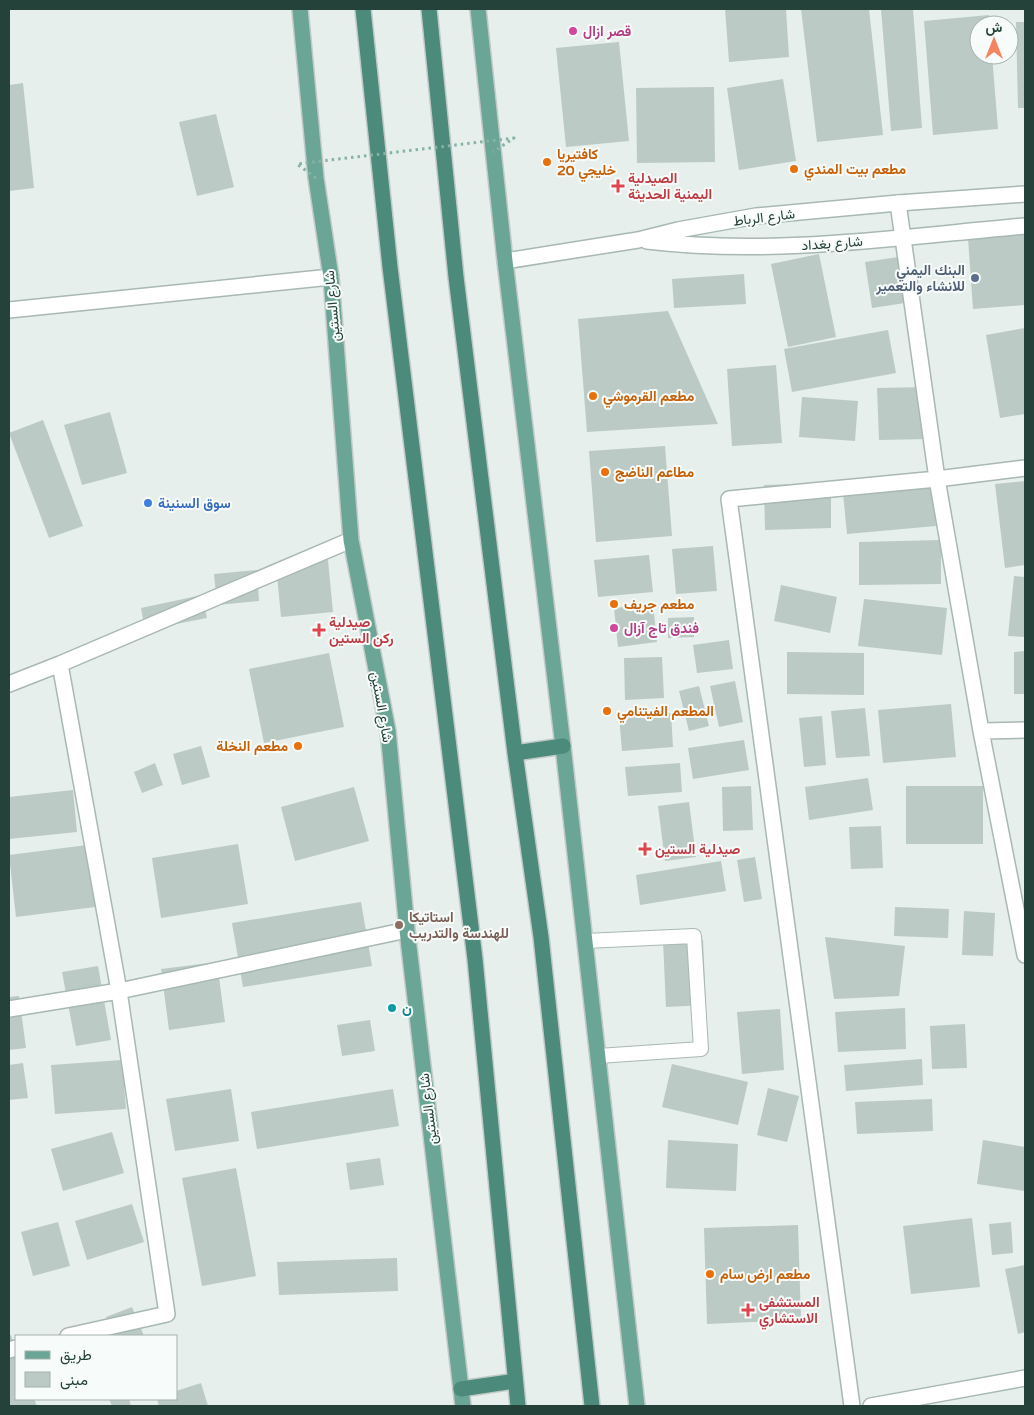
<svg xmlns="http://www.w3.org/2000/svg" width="1034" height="1415" font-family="'Varela Round',Vazirmatn,sans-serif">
	<rect width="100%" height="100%" fill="#e6efeb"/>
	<path fill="#bbcac4" d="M 725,9 L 786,9 L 789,57 L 729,62 Z
		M 801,9 L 869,9 L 883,135 L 817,142 Z
		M 881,9 L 913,9 L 922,128 L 891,131 Z
		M 989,15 L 990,25 L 979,25 L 979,55 L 992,55 L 998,129 L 933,135 L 924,21 Z
		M 1016,22 L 1025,22 L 1025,108 L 1018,108 Z
		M 619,42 L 629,141 L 566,147 L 556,48 Z
		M 783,79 L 796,161 L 739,170 L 727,88 Z
		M 23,83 L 34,188 L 9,191 L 9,85 Z
		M 714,87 L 715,162 L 637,163 L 636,88 Z
		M 216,114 L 234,187 L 197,196 L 179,122 Z
		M 1025,233 L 1025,305 L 973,309 L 968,238 Z
		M 819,254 L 836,337 L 788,347 L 771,264 Z
		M 898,257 L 905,303 L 872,308 L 865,262 Z
		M 744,274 L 746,304 L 674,308 L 672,279 Z
		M 668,311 L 718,424 L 587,432 L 578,319 Z
		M 1025,328 L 1025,414 L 1000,418 L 986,335 Z
		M 888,330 L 896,373 L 792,392 L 784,349 Z
		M 776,365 L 782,443 L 732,446 L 727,369 Z
		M 926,387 L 928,439 L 879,440 L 877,388 Z
		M 802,397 L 858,401 L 855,441 L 799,437 Z
		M 110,412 L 127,473 L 82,485 L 64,425 Z
		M 43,420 L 83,526 L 49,538 L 9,433 Z
		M 665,446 L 672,536 L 596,542 L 589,451 Z
		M 1025,481 L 1025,565 L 1005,568 L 995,484 Z
		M 831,483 L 831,528 L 765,530 L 764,485 Z
		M 932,484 L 936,526 L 847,534 L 843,493 Z
		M 941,540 L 941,584 L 859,585 L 859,542 Z
		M 713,546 L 717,591 L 676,594 L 672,549 Z
		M 649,555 L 653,592 L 598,597 L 594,560 Z
		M 328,560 L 333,612 L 281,617 L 276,565 Z
		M 257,570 L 259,601 L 217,605 L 214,574 Z
		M 1014,576 L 1025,577 L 1025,637 L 1008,636 Z
		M 781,585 L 837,597 L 830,633 L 774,621 Z
		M 202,595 L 207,618 L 145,630 L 141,608 Z
		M 864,599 L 947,608 L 942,655 L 858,646 Z
		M 653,604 L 657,642 L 618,647 L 614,608 Z
		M 694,617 L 694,637 L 668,638 L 668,618 Z
		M 729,640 L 733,669 L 697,673 L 693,645 Z
		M 1025,651 L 1025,694 L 1014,694 L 1014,652 Z
		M 787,652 L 864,653 L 864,695 L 787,694 Z
		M 329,653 L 344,727 L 264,743 L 249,669 Z
		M 662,657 L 664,698 L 625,700 L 624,658 Z
		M 735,681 L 743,722 L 719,727 L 710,686 Z
		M 699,686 L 709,726 L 689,731 L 679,691 Z
		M 951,704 L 956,757 L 883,763 L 878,710 Z
		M 865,708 L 870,756 L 836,758 L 831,711 Z
		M 671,713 L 673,747 L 622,751 L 619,716 Z
		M 822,716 L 826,765 L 804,767 L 799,718 Z
		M 744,740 L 749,770 L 693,779 L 688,748 Z
		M 201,746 L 210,777 L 182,785 L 173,754 Z
		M 155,763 L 163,785 L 142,793 L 134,772 Z
		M 680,763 L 682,792 L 628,796 L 625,767 Z
		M 868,778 L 873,810 L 809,820 L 805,787 Z
		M 751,786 L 753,830 L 723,831 L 722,787 Z
		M 906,786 L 983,786 L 983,844 L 906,844 Z
		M 354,787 L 369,841 L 295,861 L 281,807 Z
		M 73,790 L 77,832 L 9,839 L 9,797 Z
		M 689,802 L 696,857 L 665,861 L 658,806 Z
		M 881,826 L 883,868 L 851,869 L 849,827 Z
		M 95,844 L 103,906 L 16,917 L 9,855 Z
		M 238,844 L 248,904 L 161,918 L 152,858 Z
		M 755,857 L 762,899 L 744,902 L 737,860 Z
		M 721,861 L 726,891 L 640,905 L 636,875 Z
		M 361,902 L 372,966 L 243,987 L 232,923 Z
		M 895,907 L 949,909 L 948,938 L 894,936 Z
		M 964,911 L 995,913 L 993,956 L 962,955 Z
		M 825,937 L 905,946 L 899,996 L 834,999 Z
		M 703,940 L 706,1005 L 666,1007 L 663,941 Z
		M 217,962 L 225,1022 L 169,1030 L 161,969 Z
		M 98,966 L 111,1040 L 76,1046 L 62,972 Z
		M 19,996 L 26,1048 L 9,1050 L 9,997 Z
		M 905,1008 L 906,1049 L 838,1052 L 835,1012 Z
		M 780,1009 L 784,1070 L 742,1074 L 737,1012 Z
		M 370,1020 L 375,1051 L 342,1056 L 337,1025 Z
		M 965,1024 L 967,1068 L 932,1069 L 930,1026 Z
		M 922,1059 L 923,1085 L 846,1091 L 844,1065 Z
		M 122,1060 L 126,1109 L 55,1114 L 51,1065 Z
		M 23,1063 L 28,1098 L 9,1100 L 9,1065 Z
		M 672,1064 L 748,1082 L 738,1125 L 662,1107 Z
		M 768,1088 L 799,1096 L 787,1142 L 757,1135 Z
		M 231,1089 L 239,1141 L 175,1151 L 166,1099 Z
		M 393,1089 L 399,1126 L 257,1149 L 251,1112 Z
		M 932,1099 L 933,1131 L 857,1134 L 855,1102 Z
		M 112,1132 L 124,1173 L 63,1191 L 51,1149 Z
		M 668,1140 L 738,1144 L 736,1191 L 666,1188 Z
		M 983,1140 L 1025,1147 L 1025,1191 L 977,1184 Z
		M 380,1158 L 384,1185 L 350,1190 L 346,1163 Z
		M 236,1168 L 256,1276 L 202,1286 L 182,1178 Z
		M 132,1204 L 144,1242 L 87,1260 L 75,1221 Z
		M 972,1218 L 980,1287 L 911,1294 L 903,1226 Z
		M 58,1222 L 70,1266 L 33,1276 L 21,1232 Z
		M 1011,1222 L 1013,1253 L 992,1255 L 989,1224 Z
		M 798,1225 L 801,1320 L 707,1324 L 704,1228 Z
		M 397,1258 L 398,1291 L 279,1295 L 277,1262 Z
		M 1025,1265 L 1025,1332 L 1018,1334 L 1005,1269 Z
		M 132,1307 L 144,1336 L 114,1336 L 106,1317 Z
		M 9,1335 L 11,1335 L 16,1350 L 16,1399 L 34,1399 L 37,1406 L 9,1406 Z
		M 201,1383 L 208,1406 L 159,1406 L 157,1399 L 176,1399 L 176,1391 Z
		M 109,1399 L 129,1399 L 131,1406 L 112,1406 Z"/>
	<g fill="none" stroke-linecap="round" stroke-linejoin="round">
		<defs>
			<path id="service" d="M 585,941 L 694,936 L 701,1049 L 598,1056"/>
			<path id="minor" d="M 898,203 L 937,479 L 981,731 L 1025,955
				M 9,310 L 331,277
				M 60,664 L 119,991 L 167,1314 L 68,1336
				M 9,684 L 60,664 L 351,540
				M 981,731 L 1025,730
				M 9,1009 L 119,991 L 407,930
				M 9,1350 L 16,1348
				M 852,1406 L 729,499 L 937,479 L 1025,468
				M 871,1406 L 1025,1378"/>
			<path id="tertiary" d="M 647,241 C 773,256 899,237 1025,226
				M 505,261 L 638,240 L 678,230 L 756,216 L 898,203 L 1025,194"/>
			<path id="primary" d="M 300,9 L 316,178 L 331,277 L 351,540 L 388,731 L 407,930 L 463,1406
				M 478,9 L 505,261 L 563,746 L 637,1406"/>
			<path id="trunk" d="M 363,9 L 390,267 L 475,959 L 518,1406
				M 429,9 L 456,277 L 515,753 L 541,937 L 592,1406
				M 515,753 L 563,746
				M 461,1389 L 515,1381"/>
		</defs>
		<use href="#service" stroke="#a8b8b2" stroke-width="16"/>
		<use href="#minor" stroke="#a8b8b2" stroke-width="18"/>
		<use href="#tertiary" stroke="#a8b8b2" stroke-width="18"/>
		<use href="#primary" stroke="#c2cac8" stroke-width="18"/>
		<use href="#trunk" stroke="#c2cac8" stroke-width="18"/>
		<use href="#service" stroke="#fff" stroke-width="14"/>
		<use href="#minor" stroke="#fff" stroke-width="15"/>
		<use href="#tertiary" stroke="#fff" stroke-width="15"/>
		<use href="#primary" stroke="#6aa596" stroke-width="15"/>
		<use href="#trunk" stroke="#4c8a7c" stroke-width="15"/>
		<path stroke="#86b3a5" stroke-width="3" stroke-dasharray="2.5 4" stroke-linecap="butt" d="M 316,178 L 297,164 L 514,138 L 493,152"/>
	</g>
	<g fill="#d1479c" stroke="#f7fbf9" stroke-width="2">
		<circle cx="573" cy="31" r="5"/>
		<circle cx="614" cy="628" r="5"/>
	</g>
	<g fill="#e8710a" stroke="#f7fbf9" stroke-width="2">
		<circle cx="547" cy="162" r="5"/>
		<circle cx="794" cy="169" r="5"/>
		<circle cx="593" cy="396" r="5"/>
		<circle cx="605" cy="472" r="5"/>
		<circle cx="614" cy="604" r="5"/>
		<circle cx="607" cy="711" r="5"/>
		<circle cx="298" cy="746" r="5"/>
		<circle cx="710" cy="1274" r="5"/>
	</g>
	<g fill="#e0444e" stroke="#f7fbf9" stroke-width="2">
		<path d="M615.5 178.5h5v5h5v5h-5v5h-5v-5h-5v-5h5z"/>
		<path d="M316.5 622.5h5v5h5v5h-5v5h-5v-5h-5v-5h5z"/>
		<path d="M642.5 841.5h5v5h5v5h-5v5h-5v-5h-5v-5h5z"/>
		<path d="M745.5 1302.5h5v5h5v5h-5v5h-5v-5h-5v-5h5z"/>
	</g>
	<circle fill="#5c6f8a" stroke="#f7fbf9" stroke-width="2" cx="975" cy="278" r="5"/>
	<circle fill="#3f7fe0" stroke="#f7fbf9" stroke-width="2" cx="148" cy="503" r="5"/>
	<circle fill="#8d6e63" stroke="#f7fbf9" stroke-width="2" cx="399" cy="925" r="5"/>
	<circle fill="#0f9aa8" stroke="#f7fbf9" stroke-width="2" cx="392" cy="1008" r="5"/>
	<g text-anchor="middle" stroke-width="4" stroke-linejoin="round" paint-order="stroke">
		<g font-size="14" font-weight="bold" fill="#b23c85" stroke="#f7fbf9" text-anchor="start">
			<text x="583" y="36">قصر ازال</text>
			<text x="624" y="633">فندق تاج آزال</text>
		</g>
		<g font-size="14" font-weight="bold" fill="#c56008" stroke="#f7fbf9" text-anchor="start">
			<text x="557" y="159">كافتيريا<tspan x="557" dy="16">خليجي 20</tspan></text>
			<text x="804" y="174">مطعم بيت المندي</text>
			<text x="603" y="401">مطعم القرموشي</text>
			<text x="615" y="477">مطاعم الناضج</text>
			<text x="624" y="609">مطعم جريف</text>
			<text x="617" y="716">المطعم الفيتنامي</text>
			<text x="288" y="751" text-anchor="end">مطعم النخلة</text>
			<text x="720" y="1279">مطعم ارض سام</text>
		</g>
		<g font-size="14" font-weight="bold" fill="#be3a42" stroke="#f7fbf9" text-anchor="start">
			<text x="628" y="183">الصيدلية<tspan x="628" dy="16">اليمنية الحديثة</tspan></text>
			<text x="329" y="627">صيدلية<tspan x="329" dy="16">ركن الستين</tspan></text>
			<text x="655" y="854">صيدلية الستين</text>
			<text x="759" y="1307">المستشفى<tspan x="759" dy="16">الاستشاري</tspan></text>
		</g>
		<g font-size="14" fill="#24423a" stroke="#f7fbf9">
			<text transform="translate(764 217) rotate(-7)" y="5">شارع الرباط</text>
			<text transform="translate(832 243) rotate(-4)" y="5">شارع بغداد</text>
			<text transform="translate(332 306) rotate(-95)" y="5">شارع الستين</text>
			<text transform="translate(382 707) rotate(80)" y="5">شارع الستين</text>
			<text transform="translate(428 1109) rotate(-97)" y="5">شارع الستين</text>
		</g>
		<g font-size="14" font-weight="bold" fill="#4e5e75" stroke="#f7fbf9" text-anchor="end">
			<text x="965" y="275">البنك اليمني<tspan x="965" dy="16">للانشاء والتعمير</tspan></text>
		</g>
		<g font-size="14" font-weight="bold" fill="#366cbe" stroke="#f7fbf9" text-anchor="start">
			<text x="158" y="508">سوق السنينة</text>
		</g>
		<g font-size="14" font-weight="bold" fill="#785e54" stroke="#f7fbf9" text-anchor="start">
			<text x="409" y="922">استاتيكا<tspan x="409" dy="16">للهندسة والتدريب</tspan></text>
		</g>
		<g font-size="14" font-weight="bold" fill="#0d838f" stroke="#f7fbf9" text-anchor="start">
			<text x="402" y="1013">ن</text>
		</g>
	</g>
	<rect width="1034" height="1415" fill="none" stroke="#24423a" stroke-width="20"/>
	<rect x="15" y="1335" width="162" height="65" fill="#f7fbf9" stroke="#a3b1ad"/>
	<rect x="25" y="1351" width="25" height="8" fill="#6aa596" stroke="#a3b1ad"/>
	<text x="60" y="1360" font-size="15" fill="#24423a">طريق</text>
	<rect x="25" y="1372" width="25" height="15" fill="#bbcac4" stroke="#a3b1ad"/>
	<text x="60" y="1385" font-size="15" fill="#24423a">مبنى</text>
	<g transform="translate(994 40)"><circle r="24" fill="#f7fbf9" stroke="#a3b1ad"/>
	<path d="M0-4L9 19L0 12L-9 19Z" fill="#f4845f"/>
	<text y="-8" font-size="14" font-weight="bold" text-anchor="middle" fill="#24423a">ش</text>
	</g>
</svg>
